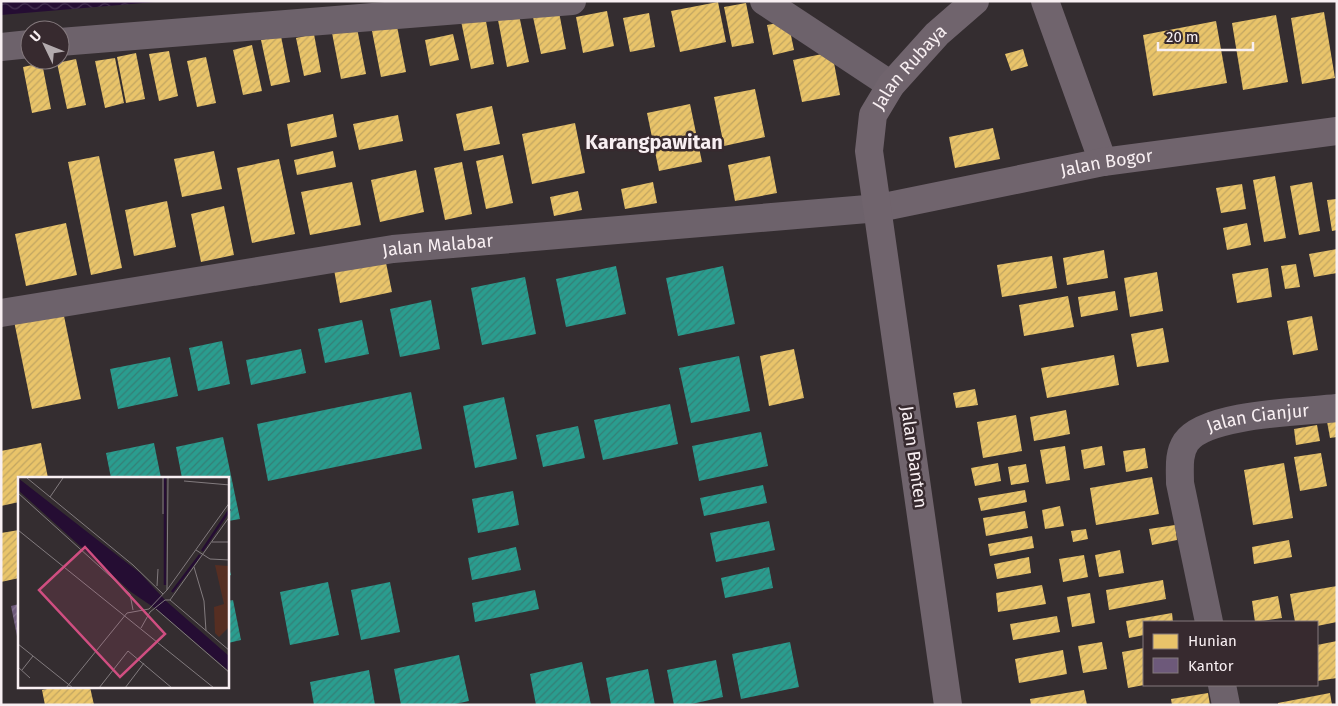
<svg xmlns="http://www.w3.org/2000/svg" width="1338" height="706" font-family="'Fira Sans',sans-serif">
	<defs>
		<pattern id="water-waves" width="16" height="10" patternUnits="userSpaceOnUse" patternTransform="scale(1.25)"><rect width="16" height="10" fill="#250d33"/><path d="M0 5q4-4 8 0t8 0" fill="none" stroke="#453151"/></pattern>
		<pattern id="homes-hatch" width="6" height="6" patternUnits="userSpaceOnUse" patternTransform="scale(1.25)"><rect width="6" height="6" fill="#e9c46a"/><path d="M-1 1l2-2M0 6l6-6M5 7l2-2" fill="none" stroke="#c1a562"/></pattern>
		<pattern id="offices-hatch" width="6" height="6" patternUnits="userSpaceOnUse" patternTransform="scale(1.25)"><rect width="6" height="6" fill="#6d597a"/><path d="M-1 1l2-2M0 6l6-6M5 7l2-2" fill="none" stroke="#83718d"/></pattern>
		<pattern id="schools-hatch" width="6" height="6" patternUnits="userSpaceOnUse" patternTransform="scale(1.25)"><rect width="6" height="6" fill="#2a9d8f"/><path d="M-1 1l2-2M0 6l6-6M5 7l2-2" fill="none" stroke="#357f76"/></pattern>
	</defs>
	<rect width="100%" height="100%" fill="#342d30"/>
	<path fill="url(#water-waves)" d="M 1,1 L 167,1 L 1,15 Z"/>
	<path fill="url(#homes-hatch)" d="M 718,2 L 726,42 L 680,52 L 671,11 Z
		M 746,3 L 754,43 L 732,47 L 724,7 Z
		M 607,11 L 614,46 L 583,53 L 576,17 Z
		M 559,12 L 566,49 L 541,54 L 533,17 Z
		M 1324,12 L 1335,78 L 1302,84 L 1291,18 Z
		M 649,13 L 655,47 L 630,52 L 623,18 Z
		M 519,15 L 529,62 L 507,67 L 498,20 Z
		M 1276,15 L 1288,82 L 1243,90 L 1232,23 Z
		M 485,16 L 494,64 L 471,69 L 461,21 Z
		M 396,21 L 406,72 L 381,77 L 371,26 Z
		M 788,21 L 794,50 L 773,55 L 767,25 Z
		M 1216,21 L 1227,83 L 1153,96 L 1143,35 Z
		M 357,28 L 366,74 L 341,79 L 332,33 Z
		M 314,34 L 321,72 L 304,76 L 296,38 Z
		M 453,34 L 459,60 L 430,66 L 425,40 Z
		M 281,36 L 290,82 L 271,86 L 261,40 Z
		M 252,45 L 262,91 L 243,95 L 233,50 Z
		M 1023,49 L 1028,66 L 1011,71 L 1005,54 Z
		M 169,51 L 178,96 L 159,101 L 149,54 Z
		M 832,52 L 840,95 L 802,102 L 793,60 Z
		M 136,53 L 145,99 L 126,103 L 117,57 Z
		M 206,57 L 216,103 L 197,107 L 187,61 Z
		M 115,58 L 124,103 L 105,108 L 95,61 Z
		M 76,59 L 86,105 L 67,109 L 57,63 Z
		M 42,63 L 51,109 L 32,113 L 23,67 Z
		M 755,89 L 765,137 L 724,146 L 714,97 Z
		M 690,104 L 702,162 L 659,171 L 647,113 Z
		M 492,106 L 500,144 L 464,151 L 456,114 Z
		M 333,114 L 337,137 L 291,147 L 287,124 Z
		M 398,115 L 403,141 L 359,150 L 353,124 Z
		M 575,123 L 585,173 L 532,184 L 522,134 Z
		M 993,128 L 1000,159 L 955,168 L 949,137 Z
		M 214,151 L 222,189 L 182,197 L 174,159 Z
		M 333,151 L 336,167 L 297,175 L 294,160 Z
		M 503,155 L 513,203 L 486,209 L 476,161 Z
		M 99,156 L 122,268 L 91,275 L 68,162 Z
		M 770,156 L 777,193 L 735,201 L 728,165 Z
		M 279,159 L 295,234 L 252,243 L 237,168 Z
		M 462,162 L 472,214 L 445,220 L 434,168 Z
		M 416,170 L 424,212 L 380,222 L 371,180 Z
		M 1275,176 L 1286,238 L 1264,242 L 1253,180 Z
		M 352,182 L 361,225 L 310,235 L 301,192 Z
		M 653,182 L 657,203 L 625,209 L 621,189 Z
		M 1312,182 L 1320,231 L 1299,235 L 1290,186 Z
		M 1242,184 L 1246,209 L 1221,213 L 1216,188 Z
		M 578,191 L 582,210 L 554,216 L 550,197 Z
		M 1337,199 L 1337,230 L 1332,231 L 1327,200 Z
		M 167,201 L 176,247 L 134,256 L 125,210 Z
		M 224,206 L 234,255 L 201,262 L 191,214 Z
		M 66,223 L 77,275 L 26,286 L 15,234 Z
		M 1247,223 L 1251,245 L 1227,250 L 1223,228 Z
		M 1337,249 L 1337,273 L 1314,277 L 1309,254 Z
		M 1104,250 L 1108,278 L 1067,285 L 1063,258 Z
		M 384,253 L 392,292 L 340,303 L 333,264 Z
		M 1052,256 L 1057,288 L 1002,297 L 997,265 Z
		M 1296,264 L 1300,287 L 1285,289 L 1281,266 Z
		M 1268,268 L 1272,297 L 1237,303 L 1232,274 Z
		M 1157,272 L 1163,311 L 1130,317 L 1124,278 Z
		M 1115,291 L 1118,310 L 1081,317 L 1078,297 Z
		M 1068,296 L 1074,327 L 1024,336 L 1019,305 Z
		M 63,311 L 81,399 L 32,409 L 14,321 Z
		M 1312,316 L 1318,350 L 1293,355 L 1287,321 Z
		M 1163,328 L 1169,362 L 1137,367 L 1131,334 Z
		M 794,349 L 804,398 L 769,406 L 760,356 Z
		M 1114,355 L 1119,385 L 1047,398 L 1041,368 Z
		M 975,389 L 978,405 L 956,408 L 953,393 Z
		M 1066,410 L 1070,434 L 1034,441 L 1030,417 Z
		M 1337,414 L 1337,437 L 1330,438 L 1326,416 Z
		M 1016,415 L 1022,451 L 983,458 L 977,422 Z
		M 1317,425 L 1320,441 L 1296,445 L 1294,429 Z
		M 41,443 L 48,478 L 19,478 L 19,502 L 1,506 L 1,451 Z
		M 1065,446 L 1070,480 L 1046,484 L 1040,450 Z
		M 1102,446 L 1105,465 L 1084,469 L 1081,450 Z
		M 1145,448 L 1148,468 L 1126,472 L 1123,451 Z
		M 1321,453 L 1327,486 L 1300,491 L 1294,457 Z
		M 998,463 L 1001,481 L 975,486 L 971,468 Z
		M 1284,463 L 1293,518 L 1253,525 L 1244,470 Z
		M 1026,464 L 1029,482 L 1011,485 L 1008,467 Z
		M 1152,477 L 1159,514 L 1096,525 L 1090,488 Z
		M 1025,490 L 1027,502 L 981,511 L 978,498 Z
		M 1060,506 L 1064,526 L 1045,529 L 1042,510 Z
		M 1025,511 L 1028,528 L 986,536 L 983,518 Z
		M 1175,525 L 1177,540 L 1152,545 L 1149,529 Z
		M 1086,529 L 1088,539 L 1073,542 L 1071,531 Z
		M 19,530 L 19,578 L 1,582 L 1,533 Z
		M 1032,536 L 1034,548 L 990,556 L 988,544 Z
		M 1289,540 L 1292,557 L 1254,564 L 1252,547 Z
		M 1120,550 L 1124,573 L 1099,577 L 1095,555 Z
		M 1084,555 L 1088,577 L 1063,582 L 1059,559 Z
		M 1029,557 L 1031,573 L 997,579 L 994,564 Z
		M 1163,580 L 1166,599 L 1109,610 L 1106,590 Z
		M 1042,585 L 1046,604 L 998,612 L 996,593 Z
		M 1337,586 L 1337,622 L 1317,626 L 1317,622 L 1295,622 L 1290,594 Z
		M 1090,593 L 1095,623 L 1072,627 L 1067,597 Z
		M 1278,596 L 1282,618 L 1255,622 L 1252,601 Z
		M 1172,613 L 1173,622 L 1144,622 L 1144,635 L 1129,638 L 1126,621 Z
		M 1057,616 L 1060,632 L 1013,640 L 1010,624 Z
		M 1337,641 L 1337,678 L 1317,681 L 1317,645 Z
		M 1102,642 L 1107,669 L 1083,673 L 1078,646 Z
		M 1144,648 L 1144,685 L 1128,688 L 1122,652 Z
		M 1063,650 L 1067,674 L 1019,683 L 1015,659 Z
		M 57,687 L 90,687 L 94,705 L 45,705 L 42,690 Z
		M 1084,690 L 1087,705 L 1031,705 L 1030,699 Z
		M 1208,693 L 1210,705 L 1172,705 L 1171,699 Z
		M 1330,693 L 1332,705 L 1278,705 L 1278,703 Z"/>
	<path fill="url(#offices-hatch)" d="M 19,604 L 19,641 L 18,641 L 11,606 Z"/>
	<path fill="url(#schools-hatch)" d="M 616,266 L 626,314 L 566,327 L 556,279 Z
		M 723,266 L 735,324 L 678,336 L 666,278 Z
		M 525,277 L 536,334 L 482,345 L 471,288 Z
		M 431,300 L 440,349 L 400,357 L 390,309 Z
		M 362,320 L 369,354 L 325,363 L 318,329 Z
		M 222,341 L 230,384 L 198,391 L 189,348 Z
		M 301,349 L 306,373 L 251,385 L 246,360 Z
		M 739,356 L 750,411 L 691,423 L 679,368 Z
		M 170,357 L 178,396 L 118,409 L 110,369 Z
		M 411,392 L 422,449 L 268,481 L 257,424 Z
		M 504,397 L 517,459 L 475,468 L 463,406 Z
		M 670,404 L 678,444 L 603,460 L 594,420 Z
		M 578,426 L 585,458 L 543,467 L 536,435 Z
		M 761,432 L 768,466 L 699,481 L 692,446 Z
		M 223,437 L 240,519 L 228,521 L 228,478 L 182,478 L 176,447 Z
		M 154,443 L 161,478 L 111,478 L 106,453 Z
		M 763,485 L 767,503 L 704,516 L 700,498 Z
		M 513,491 L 519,525 L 478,533 L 472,499 Z
		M 769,521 L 775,550 L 716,562 L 710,533 Z
		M 516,547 L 521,570 L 472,580 L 468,558 Z
		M 228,563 L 231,575 L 228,576 Z
		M 769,567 L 773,588 L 725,598 L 721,578 Z
		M 328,582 L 339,635 L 290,645 L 280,592 Z
		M 390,582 L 400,632 L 361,640 L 351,590 Z
		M 535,590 L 539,609 L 475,622 L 472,603 Z
		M 233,600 L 241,640 L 228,643 L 228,601 Z
		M 790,642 L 799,687 L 741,699 L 732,654 Z
		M 459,655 L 469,701 L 450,705 L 401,705 L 394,669 Z
		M 716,660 L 723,697 L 687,705 L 674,705 L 667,670 Z
		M 582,662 L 591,705 L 536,705 L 530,674 Z
		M 648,669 L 655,705 L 611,705 L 606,678 Z
		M 369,670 L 375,705 L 314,705 L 310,682 Z"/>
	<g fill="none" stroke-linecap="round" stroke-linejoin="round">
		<g stroke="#6d626b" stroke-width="28">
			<path d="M 764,1 L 891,85"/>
			<path d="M 60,42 L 572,1"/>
			<path d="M 1,47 L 30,44"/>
			<path id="s1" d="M 1,313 L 393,249 L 879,208"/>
			<path id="s2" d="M 1209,622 L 1180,483 C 1180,469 1178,454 1186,442 C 1206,413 1303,412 1337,408"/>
			<path d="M 1222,685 L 1226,705"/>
		</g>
		<g stroke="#70646d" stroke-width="28">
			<path d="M 1045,1 L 1103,162"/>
			<path id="s3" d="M 879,208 L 1103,162 L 1337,131"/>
			<path id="s4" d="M 948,705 L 869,151 L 873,115 L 891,85 L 937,34 L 975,1"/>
		</g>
	</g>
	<g text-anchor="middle" stroke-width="5" stroke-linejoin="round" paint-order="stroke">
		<g font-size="18" fill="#f8eff2" stroke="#372a2f">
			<text dy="6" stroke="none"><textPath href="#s4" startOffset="656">Jalan Rubaya</textPath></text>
			<text dy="6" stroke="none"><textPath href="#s3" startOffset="232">Jalan Bogor</textPath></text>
			<text dy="6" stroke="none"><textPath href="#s1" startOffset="442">Jalan Malabar</textPath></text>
			<text dy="6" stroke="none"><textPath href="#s2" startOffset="262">Jalan Cianjur</textPath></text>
			<text transform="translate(914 457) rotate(82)" y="6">Jalan Banten</text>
		</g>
		<g font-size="20" font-weight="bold" fill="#f8eff2" stroke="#372a2f">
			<text x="654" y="149">Karangpawitan</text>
		</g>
	</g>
	<g transform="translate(18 477)">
		<rect width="211" height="211" fill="#342d30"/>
		<path d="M 197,88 L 211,89 L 211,150 L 201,160 L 197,156 L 196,130 L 206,127 Z" fill="#562e22"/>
		<path d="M 211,94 L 212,94 L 211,140 L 203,107 L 204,100 Z" fill="#562e22"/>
		<path d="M 0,1 L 122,96 L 148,124 L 211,179 L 211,194 L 141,134 L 113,115 L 0,13 Z" fill="#250d33"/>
		<path fill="none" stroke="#250d33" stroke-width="2.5" d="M 184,74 L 212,32M 147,108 L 147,1M 154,115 L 182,78"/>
		<path fill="none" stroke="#827b7e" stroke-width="1" d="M 9,1 L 115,88 L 145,117M 166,4 L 212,8M 0,16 L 112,117 L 115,133M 32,20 L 45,1M 145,37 L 145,1M 0,53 L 196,211M 194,65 L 212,65M 178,73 L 192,82 L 212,83M 176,90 L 186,124 L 188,154M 139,109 L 140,92M 149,113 L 150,1M 152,123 L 212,39M 152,123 L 212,174M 138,132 L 212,196M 123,151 L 132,135 L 147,123 L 152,123M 0,167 L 55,211M 0,190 L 12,201M 4,193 L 15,179M 48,211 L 109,136 L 131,132 L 149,113 L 212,25M 81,211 L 110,174 L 154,211M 107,211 L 126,186"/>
		<path fill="#d04e81" fill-opacity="0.15" stroke="#d04e81" stroke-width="2.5" d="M 67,70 L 147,157 L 102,200 L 21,113 Z"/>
		<rect width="211" height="211" fill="none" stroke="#f8eff2" stroke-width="2.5"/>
	</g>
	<rect width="1338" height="706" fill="none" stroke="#f8eff2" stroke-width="5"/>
	<rect x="1143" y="621" width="175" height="65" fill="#372a2f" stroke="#84797d"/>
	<rect x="1153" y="634" width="25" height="15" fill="#e9c46a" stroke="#84797d"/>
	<text x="1188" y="646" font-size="15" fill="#f8eff2">Hunian</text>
	<rect x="1153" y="658" width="25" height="15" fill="#6d597a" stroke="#84797d"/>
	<text x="1188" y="671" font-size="15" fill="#f8eff2">Kantor</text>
	<g transform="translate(45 45) rotate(313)"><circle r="24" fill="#372a2f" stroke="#84797d"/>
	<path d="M0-4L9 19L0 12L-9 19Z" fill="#b3abae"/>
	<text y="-8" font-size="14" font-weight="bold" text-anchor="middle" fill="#f8eff2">U</text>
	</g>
	<path d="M1158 42v8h95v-8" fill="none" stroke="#f8eff2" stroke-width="2.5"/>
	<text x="1166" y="42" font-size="15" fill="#f8eff2" stroke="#372a2f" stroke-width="4" paint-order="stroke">20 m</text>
</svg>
